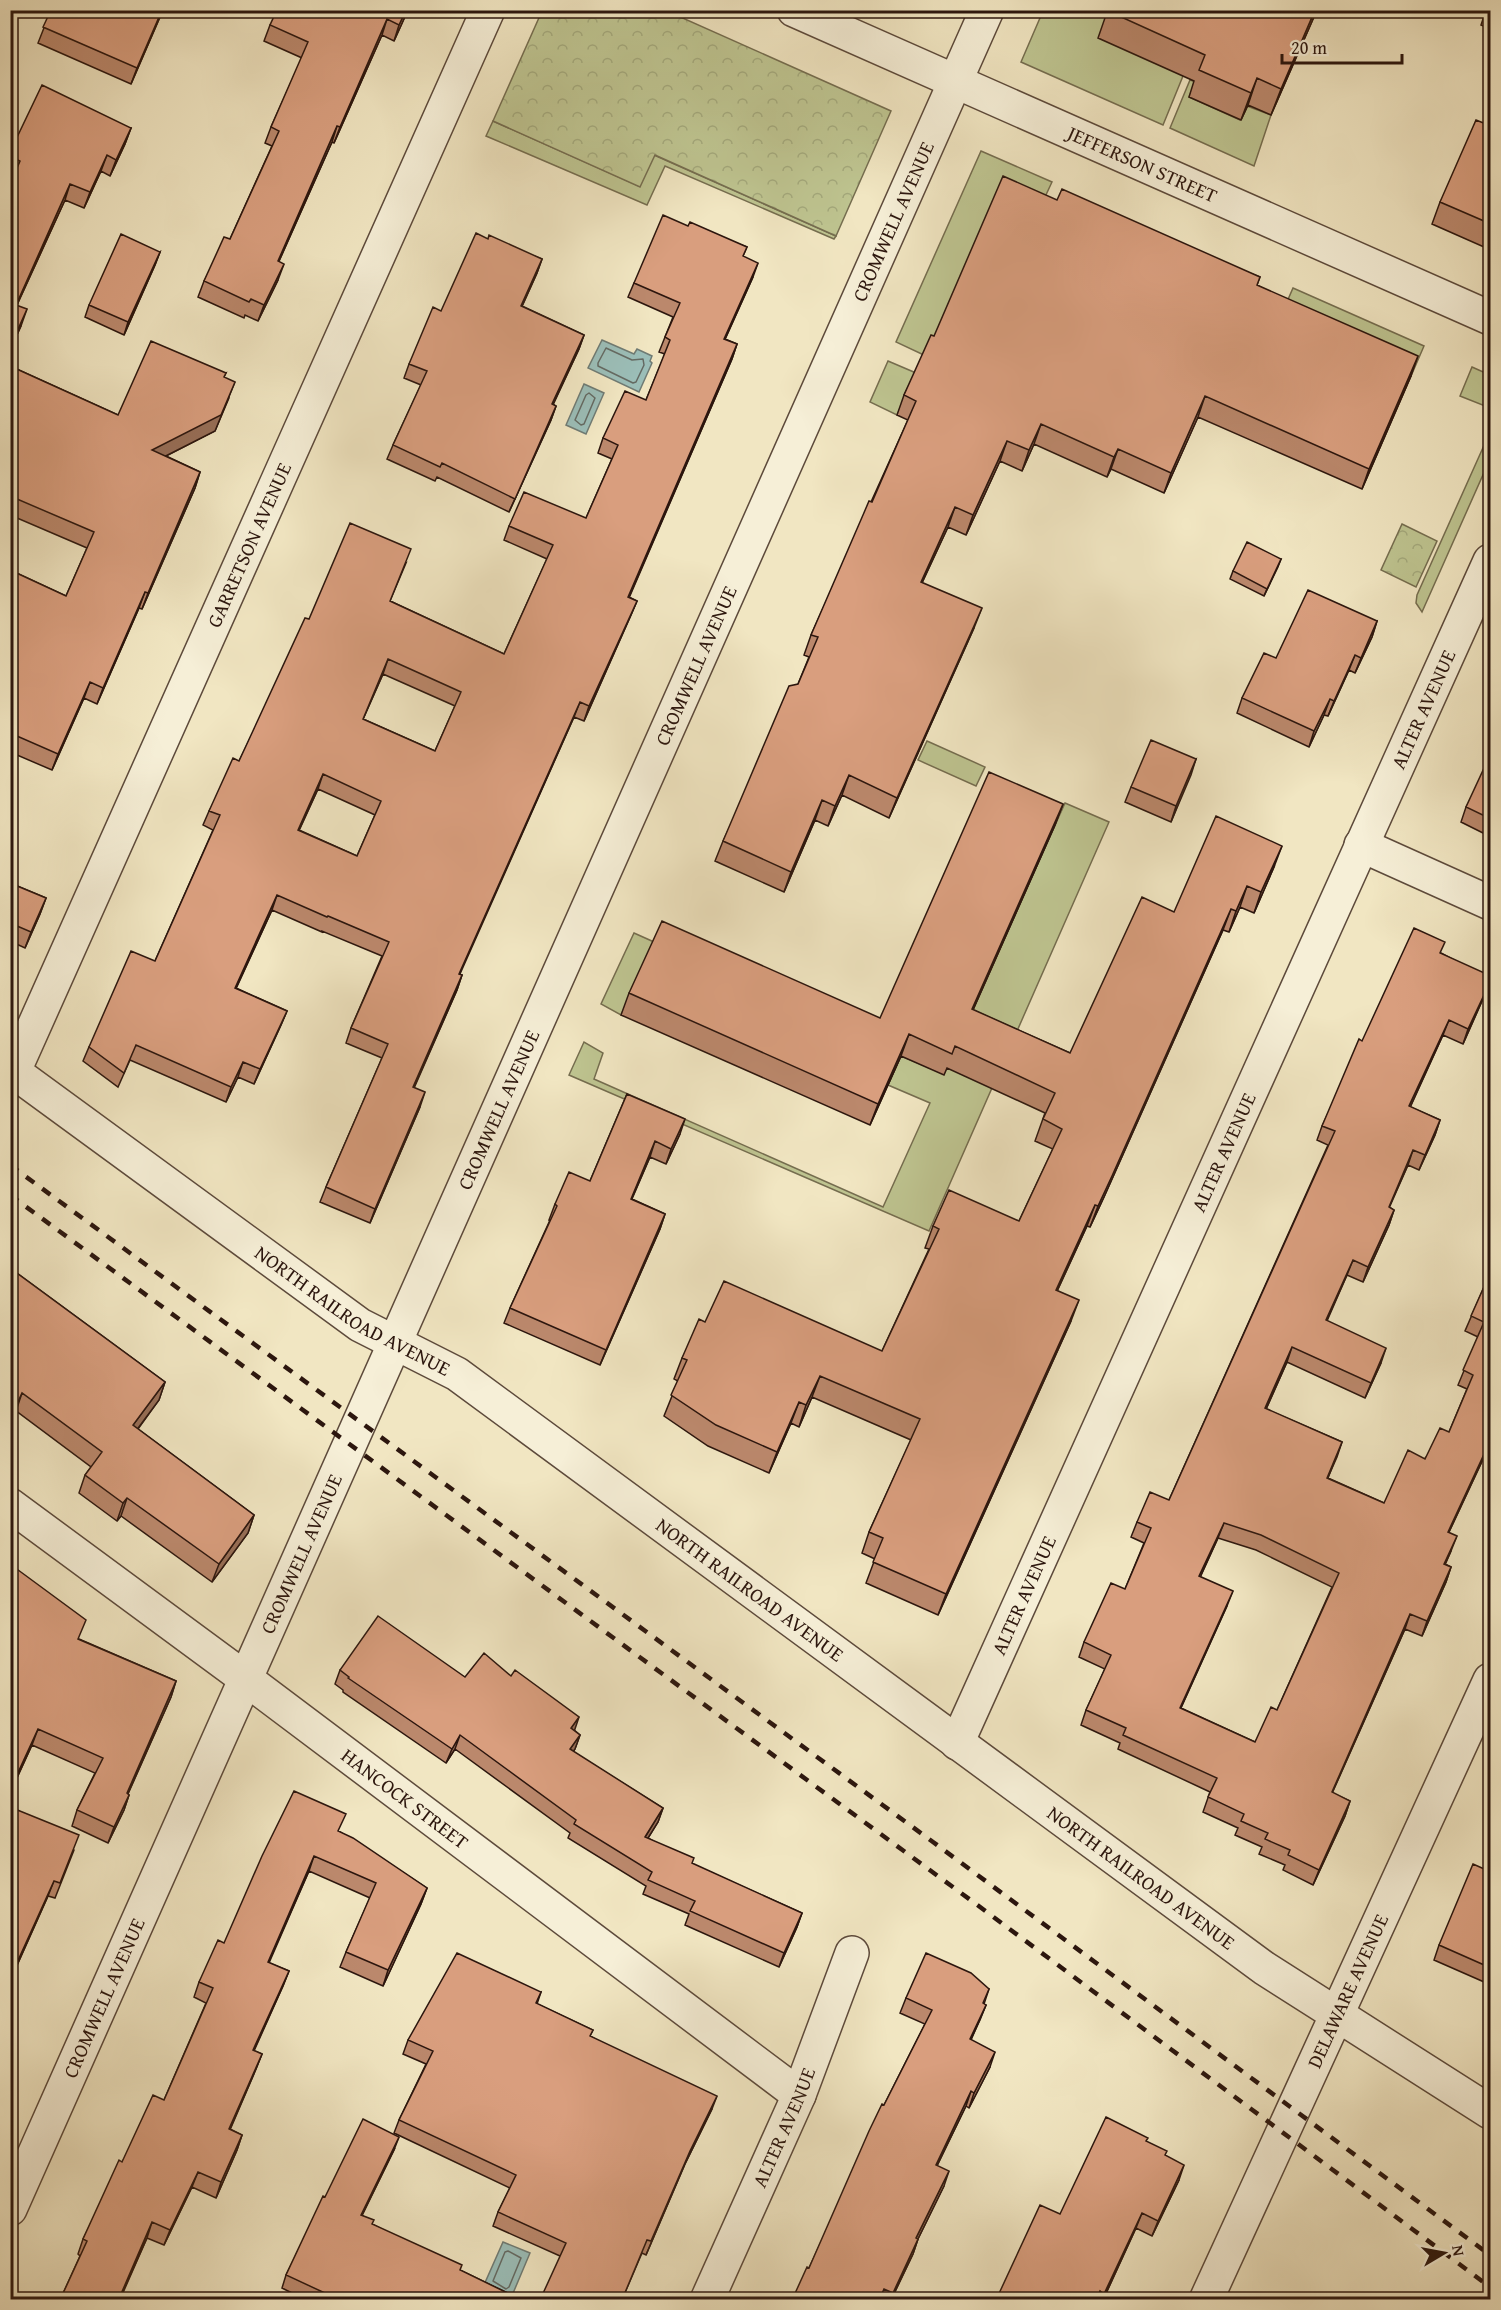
<svg xmlns="http://www.w3.org/2000/svg" width="1501" height="2310" font-family="'Gentium Book Plus',serif">
	<defs>
		<pattern id="forest-crowns" width="20" height="18" patternUnits="userSpaceOnUse" patternTransform="scale(1.5)"><rect width="20" height="18" fill="#bec490"/><path d="M2 6a3 3 0 1 1 6 0M12 15a3 3 0 1 1 6 0" fill="none" stroke="#a3a87b"/></pattern>
	</defs>
	<rect width="100%" height="100%" fill="#f1e6c2"/>
	<filter id="stains"><feTurbulence type="fractalNoise" baseFrequency=".00333" numOctaves="4"/><feColorMatrix values="0 0 0 0 .2 0 0 0 0 .09 0 0 0 0 .02 0 0 0 .5 -.17"/></filter>
	<radialGradient id="worn" r=".72"><stop offset=".6" stop-color="#630" stop-opacity="0"/><stop offset="1" stop-color="#630" stop-opacity=".3"/></radialGradient>
	<path fill="#bec490" stroke="#756d4f" stroke-width="1.5" d="M 1043,11 L 1096,11 L 1108,16 L 1183,76 L 1163,125 L 1021,62 Z
		M 1190,80 L 1196,82 L 1189,97 L 1240,120 L 1247,106 L 1271,115 L 1254,166 L 1170,128 Z
		M 493,121 L 639,186 L 654,155 L 836,236 L 834,239 L 665,166 L 647,205 L 486,136 Z
		M 981,151 L 1052,182 L 1037,214 L 926,356 L 896,342 Z
		M 1293,288 L 1424,346 L 1411,376 L 1300,327 L 1265,352 Z
		M 888,361 L 916,373 L 897,415 L 870,402 Z
		M 1472,367 L 1490,375 L 1490,408 L 1460,396 Z
		M 1490,432 L 1490,459 L 1422,612 L 1416,603 L 1417,595 Z
		M 927,741 L 985,767 L 976,786 L 918,760 Z
		M 1065,803 L 1109,822 L 929,1231 L 569,1075 L 584,1042 L 603,1053 L 594,1079 L 883,1207 L 930,1103 L 888,1085 L 901,1056 L 944,1074 Z
		M 634,933 L 654,942 L 621,1015 L 601,1004 Z"/>
	<path fill="url(#forest-crowns)" stroke="#756d4f" stroke-width="1.5" d="M 542,11 L 667,11 L 891,111 L 836,236 L 655,155 L 640,187 L 493,121 Z
		M 1402,524 L 1437,541 L 1416,587 L 1381,570 Z"/>
	<path fill="#9bbeb8" stroke="#6f7b74" stroke-width="1.5" d="M 602,340 L 634,354 L 637,349 L 652,356 L 650,361 L 652,363 L 639,392 L 588,368 Z
		M 584,384 L 604,393 L 586,434 L 566,425 Z
		M 503,2242 L 530,2253 L 511,2298 L 484,2285 Z"/>
	<g fill="none" stroke-linecap="round" stroke-linejoin="round">
		<path stroke="#646a63" stroke-width="1.5" d="M 606,348 L 632,360 L 643,359 L 644,365 L 636,382 L 633,383 L 598,366 L 598,363 Z
			M 589,393 L 595,398 L 584,424 L 581,425 L 575,420 L 586,395 Z
			M 508,2251 L 521,2258 L 509,2287 L 506,2289 L 493,2281 L 505,2252 Z"/>
		<defs>
			<g id="minor">
				<path id="s1" d="M 794,10 L 1490,318"/>
				<path d="M 1361,845 L 1490,903"/>
				<path id="s2" d="M 10,1069 L 360,1325 L 457,1374 L 1264,1968 L 1490,2112"/>
				<path id="s3" d="M 10,1080 L 488,10"/>
				<path id="s4" d="M 10,1505 L 246,1679 L 799,2095"/>
				<path id="s5" d="M 957,1743 L 1490,561"/>
				<path id="s6" d="M 10,2209 L 987,10"/>
				<path id="s7" d="M 707,2300 L 799,2095 L 852,1953"/>
				<path id="s8" d="M 1206,2300 L 1490,1680"/>
			</g>
		</defs>
		<use href="#minor" stroke="#5d4a3b" stroke-width="36"/>
		<use href="#minor" stroke="#f6efd7" stroke-width="33"/>
		<path stroke="#2c160e" stroke-width="4.5" stroke-dasharray="10 10" stroke-linecap="butt" d="M 10,1165 L 933,1842 L 1490,2255
			M 10,1195 L 976,1904 L 1490,2287"/>
	</g>
	<path fill="#bb886c" stroke="#2c160e" stroke-width="1.5" fill-rule="evenodd" d="M 51,10 L 163,10 L 131,84 L 38,43 Z
		M 408,10 L 394,41 L 382,35 L 334,143 L 332,142 L 279,261 L 278,280 L 258,321 L 245,315 L 244,318 L 198,297 L 204,281 L 230,239 L 272,146 L 265,143 L 271,127 L 302,58 L 264,41 L 270,25 Z
		M 1103,10 L 1317,10 L 1271,115 L 1248,105 L 1241,120 L 1189,97 L 1194,81 L 1098,38 L 1106,15 L 1102,13 Z
		M 1486,10 L 1491,10 L 1491,29 L 1481,25 Z
		M 1491,126 L 1491,240 L 1488,239 L 1484,247 L 1432,224 L 1440,202 Z
		M 131,128 L 125,144 L 110,176 L 101,171 L 84,208 L 65,200 L 17,305 L 21,326 L 10,350 L 10,184 L 14,176 L 10,175 L 10,152 Z
		M 1057,200 L 1260,277 L 1257,285 L 1411,376 L 1362,489 L 1198,417 L 1164,493 L 1111,469 L 1107,477 L 1034,444 L 1022,471 L 1000,461 L 966,535 L 948,527 L 922,583 L 974,628 L 889,818 L 842,795 L 828,826 L 815,820 L 784,892 L 715,861 L 723,841 L 798,684 L 809,657 L 804,655 L 811,635 L 908,420 L 897,415 L 904,395 L 934,336 Z
		M 688,226 L 747,247 L 743,256 L 753,277 L 725,339 L 737,344 L 732,359 L 629,597 L 637,601 L 631,615 L 584,721 L 574,717 L 460,974 L 462,975 L 457,990 L 414,1087 L 420,1107 L 370,1223 L 320,1202 L 326,1187 L 382,1058 L 346,1043 L 351,1028 L 382,956 L 322,931 L 322,932 L 272,910 L 236,988 L 287,1011 L 281,1025 L 254,1084 L 238,1077 L 226,1102 L 130,1060 L 118,1087 L 83,1061 L 89,1047 L 155,961 L 213,830 L 203,825 L 209,811 L 239,761 L 309,619 L 406,563 L 390,601 L 504,654 L 547,559 L 504,540 L 509,526 L 586,518 L 612,459 L 598,453 L 603,438 L 646,400 L 665,354 L 659,352 L 673,317 L 628,297 L 634,283 ZM 383,674 L 455,706 L 435,751 L 363,719 ZM 318,789 L 375,815 L 357,856 L 299,830 Z
		M 488,239 L 542,259 L 537,273 L 522,306 L 584,335 L 579,349 L 553,404 L 556,406 L 551,420 L 509,512 L 437,477 L 435,481 L 387,459 L 393,445 L 421,385 L 404,378 L 409,364 Z
		M 160,252 L 155,265 L 124,335 L 85,317 L 89,305 Z
		M 10,366 L 118,415 L 226,373 L 224,377 L 229,398 L 215,431 L 166,456 L 200,472 L 195,488 L 142,609 L 139,608 L 97,704 L 84,698 L 52,770 L 10,752 L 10,570 L 66,596 L 87,548 L 10,515 Z
		M 1281,559 L 1264,596 L 1230,579 L 1233,571 Z
		M 1377,621 L 1372,637 L 1355,673 L 1349,670 L 1328,716 L 1324,715 L 1309,747 L 1237,713 L 1242,698 L 1276,658 Z
		M 1196,759 L 1171,822 L 1125,802 L 1131,787 Z
		M 1491,768 L 1491,837 L 1461,822 L 1466,807 Z
		M 1063,804 L 1055,825 L 973,1010 L 1070,1053 L 1174,912 L 1274,867 L 1254,913 L 1240,907 L 1229,932 L 1223,930 L 1104,1197 L 1090,1227 L 1087,1226 L 1057,1291 L 1071,1321 L 938,1615 L 866,1583 L 875,1559 L 862,1553 L 869,1532 L 911,1440 L 812,1397 L 799,1427 L 791,1423 L 769,1473 L 708,1446 L 664,1416 L 678,1381 L 674,1379 L 682,1358 L 705,1322 L 882,1351 L 929,1249 L 925,1248 L 933,1226 L 1019,1221 L 1053,1149 L 1035,1141 L 1045,1113 L 947,1068 L 944,1075 L 901,1056 L 870,1125 L 621,1015 L 629,993 L 880,1018 Z
		M 10,883 L 46,898 L 40,914 L 25,948 L 10,941 Z
		M 1441,953 L 1491,980 L 1486,992 L 1463,1044 L 1443,1035 L 1410,1107 L 1440,1120 L 1435,1135 L 1419,1170 L 1408,1165 L 1389,1207 L 1394,1210 L 1389,1225 L 1363,1282 L 1347,1275 L 1327,1321 L 1381,1363 L 1365,1398 L 1287,1362 L 1266,1409 L 1342,1442 L 1328,1478 L 1384,1503 L 1449,1432 L 1467,1389 L 1458,1385 L 1478,1337 L 1465,1331 L 1491,1271 L 1491,1442 L 1449,1532 L 1451,1551 L 1445,1564 L 1451,1567 L 1446,1582 L 1422,1636 L 1405,1629 L 1332,1793 L 1350,1801 L 1345,1816 L 1313,1885 L 1283,1870 L 1285,1865 L 1259,1854 L 1262,1847 L 1235,1835 L 1238,1828 L 1203,1812 L 1210,1792 L 1118,1749 L 1120,1743 L 1081,1725 L 1086,1710 L 1105,1669 L 1079,1657 L 1084,1642 L 1125,1589 L 1144,1543 L 1131,1537 L 1137,1522 L 1169,1500 L 1328,1145 L 1317,1140 L 1322,1126 L 1362,1041 ZM 1218,1538 L 1256,1550 L 1332,1587 L 1277,1710 L 1255,1742 L 1181,1708 L 1227,1606 L 1200,1577 Z
		M 627,1094 L 680,1134 L 666,1164 L 650,1157 L 632,1199 L 665,1214 L 660,1229 L 600,1365 L 504,1323 L 510,1308 L 550,1220 L 549,1220 L 555,1204 L 590,1181 Z
		M 10,1268 L 165,1382 L 159,1400 L 138,1429 L 254,1515 L 248,1533 L 212,1582 L 121,1516 L 117,1521 L 79,1493 L 85,1475 L 91,1467 L 16,1411 L 10,1423 Z
		M 10,1564 L 79,1639 L 176,1681 L 171,1697 L 128,1794 L 129,1795 L 124,1810 L 108,1843 L 72,1826 L 77,1810 L 95,1773 L 32,1745 L 10,1793 Z
		M 340,1670 L 465,1677 L 574,1730 L 580,1735 L 575,1749 L 573,1752 L 663,1808 L 658,1822 L 648,1838 L 692,1864 L 802,1913 L 797,1927 L 779,1967 L 685,1925 L 689,1914 L 643,1894 L 646,1886 L 568,1838 L 570,1833 L 455,1749 L 446,1763 L 343,1692 L 343,1690 L 335,1684 Z
		M 10,1807 L 74,1850 L 55,1898 L 48,1896 L 10,1981 Z
		M 340,1832 L 427,1888 L 421,1904 L 383,1986 L 340,1967 L 346,1952 L 370,1898 L 309,1871 L 269,1963 L 289,1971 L 283,1986 L 254,2051 L 262,2054 L 256,2069 L 230,2129 L 242,2135 L 237,2150 L 216,2198 L 192,2187 L 164,2245 L 147,2238 L 122,2295 L 60,2300 L 80,2256 L 78,2254 L 83,2239 L 122,2162 L 164,2100 L 206,2003 L 194,1997 L 199,1982 L 224,1943 Z
		M 1491,1872 L 1491,1985 L 1434,1960 L 1439,1945 Z
		M 989,1989 L 984,2004 L 986,2005 L 971,2040 L 990,2067 L 969,2108 L 966,2106 L 937,2166 L 944,2186 L 918,2239 L 913,2254 L 891,2300 L 792,2300 L 809,2268 L 884,2105 L 925,2024 L 900,2013 L 906,1998 Z
		M 541,1992 L 537,2004 L 593,2030 L 590,2036 L 712,2109 L 685,2164 L 646,2255 L 642,2253 L 624,2295 L 560,2256 L 493,2226 L 498,2212 L 510,2188 L 394,2133 L 399,2120 L 426,2064 L 403,2054 L 408,2040 Z
		M 1146,2142 L 1165,2155 L 1179,2180 L 1152,2236 L 1136,2228 L 1103,2300 L 996,2300 L 1060,2214 Z
		M 394,2150 L 362,2215 L 372,2224 L 460,2270 L 522,2300 L 306,2300 L 282,2288 L 286,2275 L 325,2197 Z"/>
	<path fill="#986f58" stroke="#2c160e" stroke-width="1.5" d="M 162,10 L 163,10 L 131,84 L 137,68 Z
		M 406,10 L 408,10 L 394,41 L 399,25 Z
		M 1315,10 L 1317,10 L 1271,115 L 1281,89 Z
		M 387,19 L 382,35 L 334,143 L 340,127 Z
		M 1257,78 L 1248,105 L 1241,120 L 1251,93 Z
		M 337,126 L 332,142 L 272,277 L 278,261 Z
		M 131,128 L 125,144 L 110,176 L 116,160 Z
		M 107,155 L 101,171 L 84,208 L 90,192 Z
		M 70,184 L 65,200 L 10,320 L 16,305 Z
		M 160,252 L 155,265 L 124,335 L 128,322 Z
		M 542,259 L 537,273 L 516,320 L 521,306 Z
		M 758,263 L 753,277 L 719,353 L 724,339 Z
		M 284,264 L 278,280 L 258,321 L 264,305 Z
		M 27,309 L 21,326 L 10,350 L 10,347 Z
		M 584,335 L 579,349 L 547,418 L 552,404 Z
		M 737,344 L 732,359 L 623,612 L 628,597 Z
		M 1418,356 L 1411,376 L 1362,489 L 1369,469 Z
		M 235,382 L 215,431 L 146,466 L 152,450 Z
		M 1205,396 L 1198,417 L 1164,493 L 1171,473 Z
		M 556,406 L 551,420 L 509,512 L 515,499 Z
		M 1041,424 L 1034,444 L 1022,471 L 1029,450 Z
		M 1007,441 L 1000,461 L 966,535 L 973,515 Z
		M 1118,449 L 1111,469 L 1107,477 L 1114,457 Z
		M 200,472 L 195,488 L 142,609 L 148,593 Z
		M 955,507 L 948,527 L 913,602 L 921,582 Z
		M 1281,559 L 1278,567 L 1264,596 L 1267,589 Z
		M 145,592 L 139,608 L 97,704 L 103,688 Z
		M 637,601 L 631,615 L 584,721 L 589,706 Z
		M 982,608 L 974,628 L 889,818 L 897,798 Z
		M 1377,621 L 1372,637 L 1355,673 L 1361,658 Z
		M 1355,655 L 1349,670 L 1328,716 L 1334,701 Z
		M 388,659 L 383,674 L 357,733 L 363,719 Z
		M 90,682 L 84,698 L 52,770 L 58,754 Z
		M 1330,699 L 1324,715 L 1309,747 L 1314,731 Z
		M 580,702 L 574,717 L 453,988 L 459,974 Z
		M 1196,759 L 1191,775 L 1171,822 L 1176,806 Z
		M 323,774 L 318,789 L 293,844 L 298,830 Z
		M 849,775 L 842,795 L 828,826 L 835,806 Z
		M 822,800 L 815,820 L 784,892 L 791,872 Z
		M 1063,804 L 1055,825 L 964,1030 L 972,1009 Z
		M 1282,846 L 1274,867 L 1254,913 L 1261,892 Z
		M 1247,886 L 1240,907 L 1229,932 L 1236,911 Z
		M 277,895 L 272,910 L 230,1002 L 235,988 Z
		M 46,898 L 40,914 L 25,948 L 31,932 Z
		M 1231,909 L 1223,930 L 1104,1197 L 1090,1227 L 1098,1206 Z
		M 462,975 L 457,990 L 408,1102 L 413,1087 Z
		M 1491,980 L 1486,992 L 1463,1044 L 1468,1029 Z
		M 287,1011 L 281,1025 L 254,1084 L 260,1069 Z
		M 1449,1020 L 1443,1035 L 1404,1121 L 1409,1106 Z
		M 909,1034 L 901,1056 L 870,1125 L 878,1104 Z
		M 243,1062 L 238,1077 L 226,1102 L 231,1087 Z
		M 425,1092 L 420,1107 L 370,1223 L 375,1209 Z
		M 685,1119 L 680,1134 L 666,1164 L 671,1149 Z
		M 1440,1120 L 1435,1135 L 1419,1170 L 1425,1155 Z
		M 655,1141 L 650,1157 L 625,1214 L 631,1199 Z
		M 1413,1150 L 1408,1165 L 1383,1222 L 1389,1207 Z
		M 1095,1205 L 1087,1226 L 1048,1311 L 1056,1290 Z
		M 1394,1210 L 1389,1225 L 1363,1282 L 1368,1267 Z
		M 665,1214 L 660,1229 L 600,1365 L 606,1350 Z
		M 1353,1260 L 1347,1275 L 1320,1335 L 1326,1320 Z
		M 1079,1300 L 1071,1321 L 938,1615 L 946,1594 Z
		M 1292,1347 L 1287,1362 L 1260,1423 L 1265,1408 Z
		M 1386,1348 L 1381,1363 L 1365,1398 L 1371,1383 Z
		M 820,1376 L 812,1397 L 799,1427 L 806,1405 Z
		M 165,1382 L 159,1400 L 127,1443 L 133,1425 Z
		M 22,1393 L 16,1411 L 10,1423 L 10,1419 Z
		M 799,1402 L 791,1423 L 769,1473 L 777,1452 Z
		M 1491,1439 L 1491,1442 L 1442,1547 L 1448,1532 Z
		M 1342,1442 L 1337,1457 L 1321,1493 L 1327,1478 Z
		M 127,1498 L 121,1516 L 117,1521 L 123,1503 Z
		M 254,1515 L 248,1533 L 212,1582 L 219,1564 Z
		M 1224,1523 L 1218,1538 L 1194,1591 L 1199,1576 Z
		M 1457,1536 L 1451,1551 L 1439,1579 L 1444,1564 Z
		M 1451,1567 L 1446,1582 L 1422,1636 L 1427,1621 Z
		M 1233,1591 L 1227,1606 L 1174,1723 L 1180,1708 Z
		M 1410,1614 L 1405,1629 L 1326,1807 L 1332,1792 Z
		M 176,1681 L 171,1697 L 121,1809 L 127,1793 Z
		M 579,1717 L 574,1732 L 571,1728 Z
		M 38,1729 L 32,1745 L 10,1793 L 10,1790 Z
		M 460,1735 L 455,1749 L 446,1763 L 452,1749 Z
		M 580,1735 L 575,1749 L 564,1763 L 570,1749 Z
		M 129,1795 L 124,1810 L 108,1843 L 114,1827 Z
		M 1350,1801 L 1345,1816 L 1313,1885 L 1319,1870 Z
		M 663,1808 L 658,1822 L 640,1851 L 645,1837 Z
		M 314,1856 L 309,1871 L 262,1977 L 268,1962 Z
		M 54,1881 L 48,1896 L 10,1981 L 10,1978 Z
		M 427,1888 L 421,1904 L 383,1986 L 388,1970 Z
		M 802,1913 L 797,1927 L 779,1967 L 784,1953 Z
		M 289,1971 L 283,1986 L 247,2065 L 253,2050 Z
		M 986,2005 L 980,2020 L 964,2054 L 970,2039 Z
		M 995,2052 L 990,2067 L 969,2108 L 974,2093 Z
		M 262,2054 L 256,2069 L 224,2144 L 229,2129 Z
		M 971,2091 L 966,2106 L 930,2180 L 936,2165 Z
		M 717,2096 L 712,2109 L 685,2164 L 646,2255 L 690,2151 Z
		M 242,2135 L 237,2150 L 216,2198 L 221,2182 Z
		M 399,2137 L 394,2150 L 356,2228 L 361,2215 Z
		M 1184,2165 L 1179,2180 L 1152,2236 L 1158,2221 Z
		M 949,2171 L 944,2186 L 911,2253 L 916,2238 Z
		M 198,2172 L 192,2187 L 164,2245 L 170,2230 Z
		M 1142,2213 L 1136,2228 L 1103,2300 L 1102,2300 Z
		M 152,2222 L 147,2238 L 119,2300 Z
		M 918,2239 L 913,2254 L 891,2300 L 890,2300 Z"/>
	<path fill="#d99e7e" stroke="#2c160e" stroke-width="1.5" fill-rule="evenodd" d="M 51,10 L 162,10 L 137,68 L 43,27 Z
		M 277,10 L 406,10 L 399,25 L 387,19 L 340,127 L 337,126 L 278,261 L 284,264 L 264,305 L 251,299 L 249,302 L 204,281 L 224,237 L 230,239 L 279,131 L 271,127 L 308,42 L 270,25 Z
		M 1108,10 L 1315,10 L 1281,89 L 1257,78 L 1251,93 L 1199,70 L 1205,55 L 1108,11 Z
		M 42,85 L 131,128 L 116,160 L 107,155 L 90,192 L 70,184 L 16,305 L 27,309 L 10,347 L 10,184 L 20,161 L 10,156 L 10,152 Z
		M 1476,120 L 1491,126 L 1491,224 L 1440,202 Z
		M 1003,176 L 1057,200 L 1062,189 L 1260,277 L 1257,285 L 1418,356 L 1369,469 L 1205,396 L 1171,473 L 1118,449 L 1114,457 L 1041,424 L 1029,450 L 1007,441 L 973,515 L 955,507 L 921,582 L 982,608 L 897,798 L 849,775 L 835,806 L 822,800 L 791,872 L 723,841 L 789,686 L 798,684 L 818,637 L 811,635 L 863,515 L 869,501 L 872,502 L 916,401 L 904,395 L 931,335 L 934,336 Z
		M 663,215 L 688,226 L 690,222 L 747,247 L 743,256 L 758,263 L 724,339 L 737,344 L 628,597 L 637,601 L 589,706 L 580,702 L 459,974 L 462,975 L 413,1087 L 425,1092 L 375,1209 L 326,1187 L 388,1044 L 351,1028 L 389,942 L 328,916 L 327,917 L 277,895 L 235,988 L 287,1011 L 260,1069 L 243,1062 L 231,1087 L 136,1045 L 124,1073 L 89,1047 L 131,951 L 155,961 L 220,815 L 209,811 L 233,758 L 239,761 L 305,618 L 309,619 L 350,523 L 411,549 L 390,601 L 504,654 L 553,545 L 509,526 L 524,492 L 586,518 L 618,445 L 603,438 L 625,391 L 646,400 L 670,340 L 665,337 L 680,303 L 634,283 ZM 388,659 L 461,692 L 435,751 L 363,719 ZM 323,774 L 381,801 L 357,856 L 298,830 Z
		M 476,233 L 488,239 L 489,235 L 542,259 L 521,306 L 584,335 L 552,404 L 556,406 L 515,499 L 442,463 L 440,467 L 393,445 L 427,371 L 409,364 L 433,307 L 441,311 Z
		M 121,234 L 160,252 L 128,322 L 89,305 Z
		M 151,341 L 226,373 L 224,377 L 235,382 L 221,415 L 152,450 L 200,472 L 148,593 L 145,592 L 103,688 L 90,682 L 58,754 L 10,733 L 10,570 L 66,596 L 94,532 L 10,496 L 10,366 L 118,415 Z
		M 1247,542 L 1281,559 L 1267,589 L 1233,571 Z
		M 1308,590 L 1377,621 L 1361,658 L 1355,655 L 1334,701 L 1330,699 L 1314,731 L 1242,698 L 1264,653 L 1276,658 Z
		M 1151,740 L 1196,759 L 1176,806 L 1131,787 Z
		M 1485,766 L 1491,768 L 1491,819 L 1466,807 Z
		M 989,772 L 1063,804 L 972,1009 L 1070,1053 L 1142,897 L 1174,912 L 1216,816 L 1282,846 L 1261,892 L 1247,886 L 1236,911 L 1231,909 L 1112,1176 L 1098,1206 L 1095,1205 L 1056,1290 L 1079,1300 L 946,1594 L 873,1562 L 883,1538 L 869,1532 L 920,1419 L 820,1376 L 806,1405 L 799,1402 L 777,1452 L 716,1425 L 671,1395 L 687,1360 L 682,1358 L 699,1319 L 705,1322 L 724,1281 L 882,1351 L 939,1229 L 933,1226 L 949,1190 L 1019,1221 L 1062,1129 L 1043,1119 L 1055,1093 L 955,1046 L 952,1054 L 909,1034 L 878,1104 L 629,993 L 662,921 L 880,1018 Z
		M 10,883 L 46,898 L 31,932 L 10,923 Z
		M 1414,928 L 1445,942 L 1440,953 L 1491,976 L 1491,980 L 1468,1029 L 1449,1020 L 1409,1106 L 1440,1120 L 1425,1155 L 1413,1150 L 1389,1207 L 1394,1210 L 1368,1267 L 1353,1260 L 1326,1320 L 1386,1348 L 1371,1383 L 1292,1347 L 1265,1408 L 1342,1442 L 1327,1478 L 1384,1503 L 1408,1450 L 1425,1459 L 1440,1428 L 1449,1432 L 1473,1375 L 1463,1370 L 1484,1322 L 1471,1316 L 1491,1271 L 1491,1439 L 1448,1532 L 1457,1536 L 1444,1564 L 1451,1567 L 1427,1621 L 1410,1614 L 1332,1792 L 1350,1801 L 1319,1870 L 1288,1855 L 1290,1850 L 1265,1839 L 1268,1833 L 1241,1821 L 1244,1814 L 1208,1797 L 1217,1778 L 1123,1735 L 1126,1728 L 1086,1710 L 1111,1655 L 1084,1642 L 1111,1583 L 1125,1589 L 1151,1528 L 1137,1522 L 1150,1492 L 1169,1500 L 1335,1131 L 1322,1126 L 1359,1039 L 1362,1041 ZM 1224,1523 L 1261,1535 L 1339,1573 L 1277,1710 L 1271,1707 L 1255,1742 L 1180,1708 L 1233,1591 L 1199,1576 Z
		M 627,1094 L 685,1119 L 671,1149 L 655,1141 L 631,1199 L 665,1214 L 606,1350 L 510,1308 L 557,1206 L 555,1204 L 569,1172 L 590,1181 Z
		M 10,1268 L 165,1382 L 133,1425 L 254,1515 L 219,1564 L 127,1498 L 123,1503 L 85,1475 L 102,1452 L 22,1393 L 10,1419 Z
		M 10,1564 L 86,1620 L 78,1639 L 176,1681 L 127,1793 L 129,1795 L 114,1827 L 77,1810 L 103,1758 L 38,1729 L 10,1790 Z
		M 378,1616 L 465,1677 L 484,1653 L 511,1676 L 515,1670 L 579,1717 L 571,1728 L 580,1735 L 570,1749 L 663,1808 L 645,1837 L 694,1858 L 692,1863 L 802,1913 L 784,1953 L 690,1911 L 695,1901 L 648,1880 L 652,1872 L 574,1824 L 576,1820 L 460,1735 L 452,1749 L 348,1678 L 349,1677 L 340,1670 Z
		M 294,1791 L 346,1814 L 338,1831 L 353,1838 L 427,1888 L 388,1970 L 346,1952 L 376,1883 L 314,1856 L 268,1962 L 289,1971 L 253,2050 L 262,2054 L 229,2129 L 242,2135 L 221,2182 L 198,2172 L 170,2230 L 152,2222 L 121,2294 L 132,2300 L 60,2300 L 87,2241 L 83,2239 L 119,2160 L 122,2162 L 153,2095 L 164,2100 L 213,1988 L 199,1982 L 218,1940 L 224,1943 L 262,1856 Z
		M 10,1807 L 79,1835 L 60,1883 L 54,1881 L 10,1978 Z
		M 1473,1864 L 1491,1872 L 1491,1968 L 1439,1945 Z
		M 457,1953 L 541,1992 L 536,2003 L 593,2030 L 590,2036 L 717,2096 L 690,2151 L 651,2241 L 647,2240 L 624,2295 L 628,2297 L 627,2300 L 540,2300 L 566,2243 L 498,2212 L 516,2175 L 399,2120 L 433,2051 L 408,2040 Z
		M 926,1953 L 971,1973 L 989,1989 L 983,2003 L 986,2005 L 970,2039 L 995,2052 L 974,2093 L 971,2091 L 936,2165 L 949,2171 L 916,2238 L 918,2239 L 893,2293 L 884,2289 L 879,2300 L 792,2300 L 807,2267 L 809,2268 L 869,2131 L 882,2104 L 884,2105 L 932,2010 L 906,1998 Z
		M 1106,2117 L 1148,2138 L 1146,2141 L 1167,2151 L 1165,2155 L 1184,2165 L 1158,2221 L 1142,2213 L 1104,2294 L 1100,2291 L 1096,2300 L 996,2300 L 1040,2205 L 1060,2214 Z
		M 363,2119 L 399,2137 L 361,2215 L 374,2220 L 372,2224 L 462,2265 L 460,2270 L 522,2300 L 340,2300 L 286,2275 L 323,2196 L 325,2197 Z
		M 190,2296 L 198,2300 L 188,2300 Z"/>
	<g text-anchor="middle" stroke-width="6" stroke-linejoin="round" paint-order="stroke">
		<g font-size="20" fill="#2c160e" stroke="#f6efd7">
			<text dy="7" stroke="none"><textPath href="#s1" startOffset="381">JEFFERSON STREET</textPath></text>
			<text dy="7" stroke="none"><textPath href="#s6" startOffset="2175">CROMWELL AVENUE</textPath></text>
			<text dy="7" stroke="none"><textPath href="#s3" startOffset="586">GARRETSON AVENUE</textPath></text>
			<text dy="7" stroke="none"><textPath href="#s6" startOffset="1689">CROMWELL AVENUE</textPath></text>
			<text dy="7" stroke="none"><textPath href="#s5" startOffset="1134">ALTER AVENUE</textPath></text>
			<text dy="7" stroke="none"><textPath href="#s6" startOffset="1203">CROMWELL AVENUE</textPath></text>
			<text dy="7" stroke="none"><textPath href="#s5" startOffset="648">ALTER AVENUE</textPath></text>
			<text dy="7" stroke="none"><textPath href="#s2" startOffset="420">NORTH RAILROAD AVENUE</textPath></text>
			<text dy="7" stroke="none"><textPath href="#s6" startOffset="717">CROMWELL AVENUE</textPath></text>
			<text dy="7" stroke="none"><textPath href="#s2" startOffset="906">NORTH RAILROAD AVENUE</textPath></text>
			<text dy="7" stroke="none"><textPath href="#s5" startOffset="162">ALTER AVENUE</textPath></text>
			<text dy="7" stroke="none"><textPath href="#s4" startOffset="492">HANCOCK STREET</textPath></text>
			<text dy="7" stroke="none"><textPath href="#s2" startOffset="1392">NORTH RAILROAD AVENUE</textPath></text>
			<text dy="7" stroke="none"><textPath href="#s8" startOffset="340">DELAWARE AVENUE</textPath></text>
			<text dy="7" stroke="none"><textPath href="#s6" startOffset="231">CROMWELL AVENUE</textPath></text>
			<text dy="7" stroke="none"><textPath href="#s7" startOffset="189">ALTER AVENUE</textPath></text>
		</g>
	</g>
	<rect width="1501" height="2310" fill="none" stroke="#f1e6c2" stroke-width="36"/>
	<rect x="12" y="12" width="1477" height="2286" fill="none" stroke="#2c160e" stroke-width="3"/>
	<rect x="18" y="18" width="1465" height="2274" fill="none" stroke="#2c160e" stroke-width="1.5"/>
	<g transform="translate(1444 2253) rotate(80)" stroke="#f6efd7" stroke-width="4.5" paint-order="stroke">
	<path d="M0-4.5L10 22L0 15L-10 22Z" fill="#2c160e"/>
	<text y="-9" font-size="16" font-weight="bold" text-anchor="middle" fill="#2c160e">N</text>
	</g>
	<path d="M1282 54v9h120v-9" fill="none" stroke="#2c160e" stroke-width="3"/>
	<text x="1291" y="54" font-size="18" fill="#2c160e" stroke="#f6efd7" stroke-width="4.5" paint-order="stroke">20 m</text>
	<rect width="100%" height="100%" filter="url(#stains)"/>
	<rect width="100%" height="100%" fill="url(#worn)"/>
</svg>
